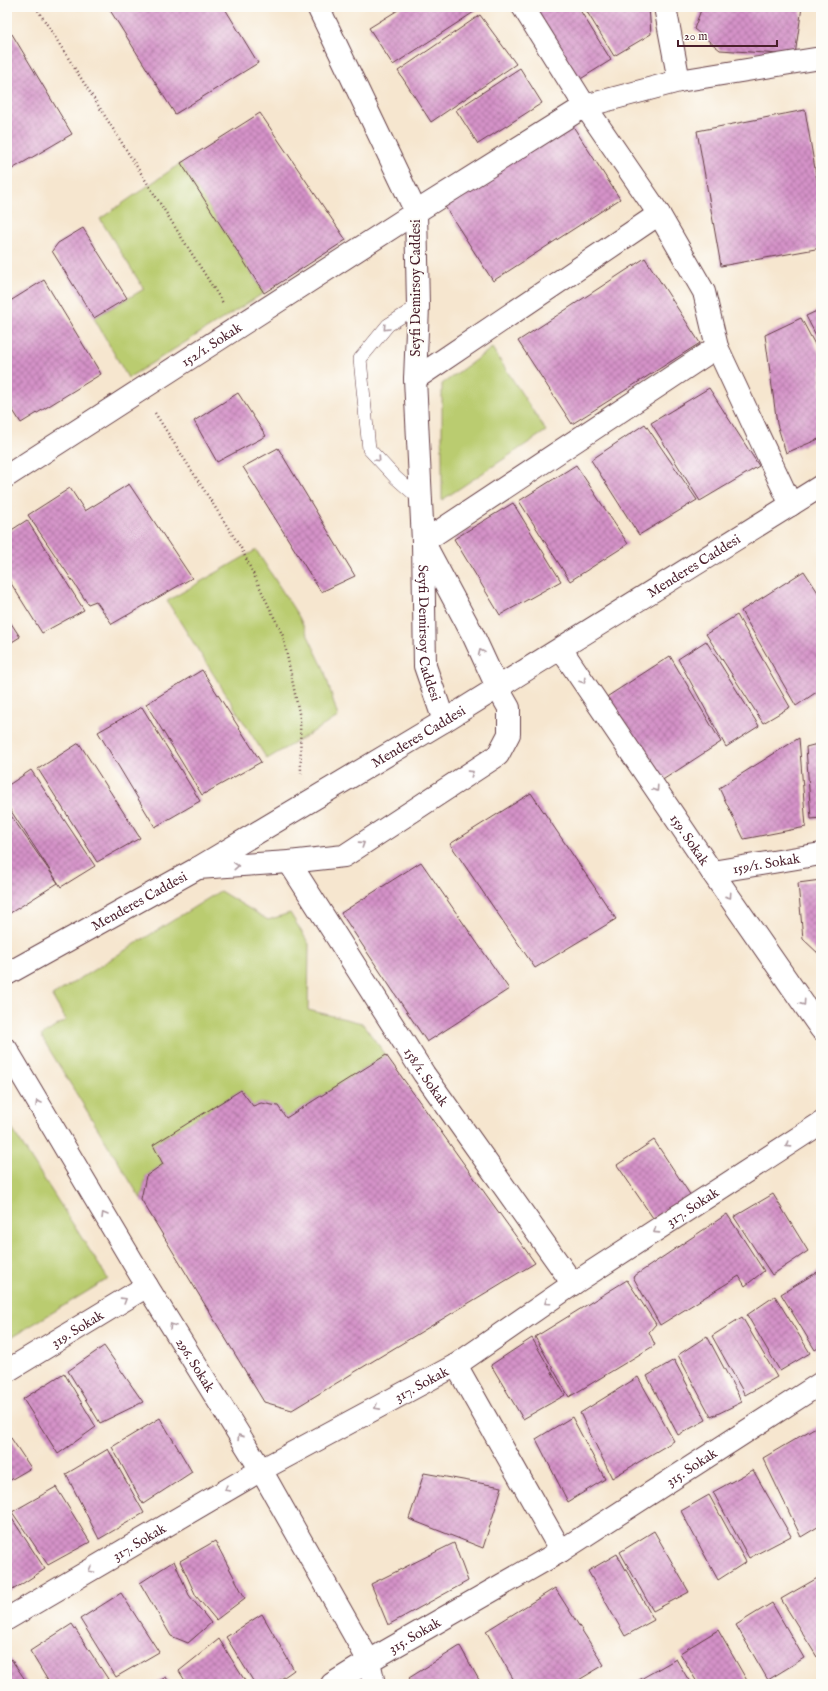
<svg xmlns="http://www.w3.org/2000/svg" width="828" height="1691" font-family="'IM FELL English',serif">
	<defs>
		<pattern id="building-cross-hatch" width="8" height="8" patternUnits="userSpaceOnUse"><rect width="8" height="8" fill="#d492c8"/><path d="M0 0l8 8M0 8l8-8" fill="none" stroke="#ae77a3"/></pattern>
	</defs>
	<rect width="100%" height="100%" fill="#fdfcf7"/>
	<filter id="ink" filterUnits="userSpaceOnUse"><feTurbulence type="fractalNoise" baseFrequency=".025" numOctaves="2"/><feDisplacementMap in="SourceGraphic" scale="8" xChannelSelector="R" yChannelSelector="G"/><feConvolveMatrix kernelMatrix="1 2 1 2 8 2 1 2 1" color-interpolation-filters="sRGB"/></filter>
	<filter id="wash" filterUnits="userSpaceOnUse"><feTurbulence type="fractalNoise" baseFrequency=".012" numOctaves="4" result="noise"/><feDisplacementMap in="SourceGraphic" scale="16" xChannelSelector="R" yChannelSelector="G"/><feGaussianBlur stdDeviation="0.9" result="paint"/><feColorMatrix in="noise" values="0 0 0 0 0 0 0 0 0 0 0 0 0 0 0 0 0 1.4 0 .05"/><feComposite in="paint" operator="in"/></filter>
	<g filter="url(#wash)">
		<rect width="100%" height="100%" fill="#f6e6cf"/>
		<path fill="#bacc6f" stroke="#82764d" d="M 181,163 L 264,293 L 128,378 L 94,318 L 144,289 L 100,219 Z
			M 492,348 L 546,431 L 442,500 L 442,384 Z
			M 256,550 L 299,617 L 324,669 L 338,717 L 267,759 L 167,601 Z
			M 220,891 L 268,920 L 290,913 L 309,944 L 308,1010 L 362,1023 L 386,1055 L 286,1118 L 277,1106 L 261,1103 L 253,1106 L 241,1090 L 153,1145 L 163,1164 L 146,1176 L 141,1199 L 41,1036 L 66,1020 L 52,996 Z
			M 7,1121 L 108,1279 L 7,1340 Z"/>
		<g id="blocks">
			<path fill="url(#building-cross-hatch)" d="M 108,7 L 224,7 L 258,63 L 175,114 Z
				M 403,7 L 475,7 L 477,10 L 393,65 L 369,28 Z
				M 532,7 L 578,7 L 611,60 L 579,80 Z
				M 584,7 L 649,7 L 651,34 L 614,56 Z
				M 702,7 L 802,7 L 795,55 L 720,50 L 694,29 Z
				M 480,15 L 516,64 L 431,122 L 398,71 Z
				M 12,34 L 72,134 L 7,172 L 7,37 Z
				M 520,68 L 542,103 L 478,144 L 456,110 Z
				M 805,110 L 821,204 L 821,248 L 721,266 L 697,131 Z
				M 260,113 L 346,240 L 264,293 L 181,163 Z
				M 569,120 L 620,199 L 493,281 L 442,202 Z
				M 83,228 L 127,298 L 94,318 L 52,251 L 58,243 Z
				M 645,258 L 700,343 L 572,424 L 518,341 Z
				M 44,280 L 101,374 L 21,423 L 7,401 L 7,303 Z
				M 821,309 L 821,345 L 806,316 Z
				M 801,318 L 821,356 L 821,438 L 786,453 L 777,424 L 765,335 Z
				M 709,388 L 759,466 L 700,501 L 651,423 Z
				M 238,393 L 266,436 L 217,462 L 194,421 Z
				M 645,424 L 697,500 L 639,535 L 591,460 Z
				M 278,448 L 355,576 L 321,592 L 243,467 Z
				M 576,465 L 628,544 L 570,581 L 519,501 Z
				M 129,484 L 192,578 L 112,624 L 96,601 L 88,604 L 28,515 L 70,488 L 85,511 Z
				M 513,503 L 561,581 L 500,615 L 454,539 Z
				M 27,520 L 84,610 L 42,633 L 7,577 L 7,533 Z
				M 804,571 L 821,597 L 821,689 L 796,706 L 741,611 Z
				M 737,615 L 790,707 L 763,723 L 706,634 Z
				M 7,617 L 20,637 L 7,645 Z
				M 706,641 L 759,726 L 726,747 L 678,659 Z
				M 670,656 L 721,742 L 658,783 L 602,700 Z
				M 202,670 L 261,762 L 202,795 L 146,704 Z
				M 142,707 L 200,801 L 155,827 L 98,732 Z
				M 799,738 L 806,827 L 744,839 L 719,788 Z
				M 79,743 L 140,838 L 97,862 L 38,769 Z
				M 821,743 L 821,818 L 811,819 L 806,747 Z
				M 31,770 L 95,866 L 61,887 L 7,805 L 7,786 Z
				M 531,793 L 616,919 L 535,968 L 450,844 Z
				M 7,810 L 58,883 L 7,915 Z
				M 421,862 L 509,989 L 427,1042 L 341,913 Z
				M 821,880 L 821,956 L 803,939 L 798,883 Z
				M 386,1055 L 535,1263 L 292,1410 L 264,1402 L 141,1199 L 146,1176 L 163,1164 L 153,1145 L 241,1090 L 253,1106 L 261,1103 L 278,1106 L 286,1118 Z
				M 654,1140 L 691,1196 L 653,1218 L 617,1165 Z
				M 773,1194 L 808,1251 L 772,1275 L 734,1217 Z
				M 727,1214 L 764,1271 L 745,1286 L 739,1276 L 660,1325 L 633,1277 Z
				M 819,1271 L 821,1274 L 821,1346 L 815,1350 L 781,1294 Z
				M 627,1280 L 656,1324 L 649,1332 L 655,1345 L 569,1397 L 535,1337 Z
				M 775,1296 L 810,1353 L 780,1371 L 747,1315 Z
				M 742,1317 L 777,1377 L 745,1395 L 712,1336 Z
				M 707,1336 L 742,1402 L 711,1417 L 678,1355 Z
				M 532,1338 L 565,1395 L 523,1419 L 491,1365 Z
				M 104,1346 L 143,1402 L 100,1423 L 68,1371 Z
				M 674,1360 L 706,1420 L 678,1435 L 647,1376 Z
				M 64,1373 L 96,1427 L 58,1454 L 23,1399 Z
				M 638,1377 L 674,1441 L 612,1478 L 580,1413 Z
				M 572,1417 L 605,1479 L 568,1502 L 536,1439 Z
				M 160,1418 L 192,1472 L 143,1504 L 112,1447 Z
				M 821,1424 L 821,1525 L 801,1537 L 763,1458 Z
				M 7,1432 L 31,1468 L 7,1482 Z
				M 108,1449 L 144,1513 L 99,1539 L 66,1474 Z
				M 753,1470 L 791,1536 L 749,1558 L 713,1492 Z
				M 424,1473 L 502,1487 L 483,1548 L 409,1519 Z
				M 56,1487 L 90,1542 L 48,1565 L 12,1512 Z
				M 709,1495 L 746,1562 L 718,1580 L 681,1511 Z
				M 7,1511 L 45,1569 L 8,1593 L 7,1590 Z
				M 654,1531 L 689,1592 L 653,1611 L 620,1552 Z
				M 215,1541 L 245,1598 L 216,1620 L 196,1596 L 180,1561 Z
				M 454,1543 L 468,1581 L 388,1625 L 371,1584 Z
				M 617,1554 L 654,1620 L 625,1636 L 588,1571 Z
				M 174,1561 L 189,1595 L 211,1623 L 188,1643 L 171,1636 L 140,1583 Z
				M 821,1576 L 821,1655 L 817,1657 L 781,1599 Z
				M 555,1588 L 604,1665 L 572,1684 L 516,1684 L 486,1631 Z
				M 121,1593 L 159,1652 L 116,1677 L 80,1619 Z
				M 772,1603 L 804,1658 L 768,1680 L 736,1625 Z
				M 262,1614 L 294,1670 L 274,1684 L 255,1684 L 226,1637 Z
				M 72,1624 L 108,1679 L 101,1684 L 50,1684 L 30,1651 Z
				M 718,1630 L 749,1684 L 698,1684 L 680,1653 Z
				M 219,1639 L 247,1684 L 187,1684 L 179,1671 Z
				M 460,1646 L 479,1680 L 473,1684 L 413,1684 L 409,1678 Z
				M 11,1659 L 28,1684 L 7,1684 L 7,1662 Z
				M 676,1659 L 691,1684 L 642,1684 L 639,1680 Z
				M 166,1677 L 170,1684 L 154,1684 Z"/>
		</g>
	</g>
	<g filter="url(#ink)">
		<use href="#blocks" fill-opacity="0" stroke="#643d44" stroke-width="1"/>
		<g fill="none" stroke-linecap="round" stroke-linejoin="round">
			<defs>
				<path id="service" d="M 418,306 L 388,325 L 360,359 L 369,449 L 396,478 L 420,499"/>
				<g id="minor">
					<path d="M 523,7 L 585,106 L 659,214 L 704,292 L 717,347 L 791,505"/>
					<path d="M 665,7 L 679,81"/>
					<path d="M 415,379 L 659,214"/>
					<path id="s1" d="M 7,476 L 416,212 L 585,106 L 679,81 L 821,58"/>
					<path d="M 423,542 L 717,347"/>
					<path id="s2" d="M 289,862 L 424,1074 L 573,1284"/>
					<path id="s3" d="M 712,872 L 821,854"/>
					<path d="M 456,1365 L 561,1551"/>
					<path id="s4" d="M 7,1371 L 147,1286"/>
					<path id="s5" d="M 7,1619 L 261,1470"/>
					<path id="s6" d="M 332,1684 L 369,1661 L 561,1551 L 821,1383"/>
				</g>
				<g id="tertiary">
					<path id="s7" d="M 561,649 L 712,872 L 821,1029"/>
					<path id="s8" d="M 7,1050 L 147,1286 L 261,1470 L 369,1661 L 374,1684"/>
					<path id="s9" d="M 261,1470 L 456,1365 L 573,1284 L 821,1123"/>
				</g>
				<g id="secondary">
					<path id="s10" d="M 318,7 L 416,212 L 418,306 L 415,379 L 423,542 L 425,666 L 444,721"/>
					<path d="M 198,868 L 289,862 L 344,856 L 498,755 L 509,734 L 509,708 L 497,687 L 473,635 L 425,545"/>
				</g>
				<g id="primary">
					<path id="s11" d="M 7,974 L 198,868 L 444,721 L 821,486"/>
				</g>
			</defs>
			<use href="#service" stroke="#643d44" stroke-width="14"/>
			<use href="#minor" stroke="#643d44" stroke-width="24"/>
			<use href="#tertiary" stroke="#643d44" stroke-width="24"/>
			<use href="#secondary" stroke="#643d44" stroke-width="24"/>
			<use href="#primary" stroke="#643d44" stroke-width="24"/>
			<path stroke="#643d44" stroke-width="2.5" stroke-dasharray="1 3" stroke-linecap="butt" d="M 36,7 L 223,303
				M 155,413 L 241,548 L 283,636 L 300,718 L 301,774"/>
			<use href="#service" stroke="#fff" stroke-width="13"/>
			<use href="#minor" stroke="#fff" stroke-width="22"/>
			<use href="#tertiary" stroke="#fff" stroke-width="22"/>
			<use href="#secondary" stroke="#fff" stroke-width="22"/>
			<use href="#primary" stroke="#fff" stroke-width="22"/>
		</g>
		<defs><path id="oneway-chevron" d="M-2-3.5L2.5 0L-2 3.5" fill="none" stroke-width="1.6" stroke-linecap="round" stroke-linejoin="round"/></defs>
		<g stroke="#ae9aa0">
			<use href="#oneway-chevron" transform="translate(386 328) rotate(133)"/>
			<use href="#oneway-chevron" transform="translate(378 459) rotate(47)"/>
			<use href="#oneway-chevron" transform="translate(481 652) rotate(-114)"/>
			<use href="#oneway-chevron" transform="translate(583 681) rotate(56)"/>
			<use href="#oneway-chevron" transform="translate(471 773) rotate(-33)"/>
			<use href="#oneway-chevron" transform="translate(656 789) rotate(56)"/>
			<use href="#oneway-chevron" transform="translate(362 844) rotate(-33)"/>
			<use href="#oneway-chevron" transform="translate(236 866) rotate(-4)"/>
			<use href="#oneway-chevron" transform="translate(729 896) rotate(55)"/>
			<use href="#oneway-chevron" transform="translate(803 1003) rotate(55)"/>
			<use href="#oneway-chevron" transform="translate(38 1103) rotate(-121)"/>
			<use href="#oneway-chevron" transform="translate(788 1145) rotate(147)"/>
			<use href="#oneway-chevron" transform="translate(104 1215) rotate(-121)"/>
			<use href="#oneway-chevron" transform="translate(656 1231) rotate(147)"/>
			<use href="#oneway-chevron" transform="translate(124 1300) rotate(-32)"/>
			<use href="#oneway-chevron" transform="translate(547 1302) rotate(145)"/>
			<use href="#oneway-chevron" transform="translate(172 1326) rotate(-122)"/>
			<use href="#oneway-chevron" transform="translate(377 1407) rotate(152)"/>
			<use href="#oneway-chevron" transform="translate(240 1437) rotate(-122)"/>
			<use href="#oneway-chevron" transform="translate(227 1489) rotate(149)"/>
			<use href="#oneway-chevron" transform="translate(91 1570) rotate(149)"/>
		</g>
	</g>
	<g text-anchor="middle" stroke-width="4" stroke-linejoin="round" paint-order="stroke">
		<g font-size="14" fill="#4a1f2b" stroke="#fdfcf7">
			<text transform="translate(415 288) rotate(-90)" y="5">Seyfi Demirsoy Caddesi</text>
			<text dy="5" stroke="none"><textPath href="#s1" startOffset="243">152/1. Sokak</textPath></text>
			<text dy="5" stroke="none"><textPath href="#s11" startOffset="799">Menderes Caddesi</textPath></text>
			<text dy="5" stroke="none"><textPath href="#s10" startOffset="649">Seyfi Demirsoy Caddesi</textPath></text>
			<text dy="5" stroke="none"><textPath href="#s11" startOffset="475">Menderes Caddesi</textPath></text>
			<text dy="5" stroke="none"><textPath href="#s7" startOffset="230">159. Sokak</textPath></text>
			<text dy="5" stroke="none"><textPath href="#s3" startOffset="55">159/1. Sokak</textPath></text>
			<text dy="5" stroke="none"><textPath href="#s11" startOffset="151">Menderes Caddesi</textPath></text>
			<text dy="5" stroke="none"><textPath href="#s2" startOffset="255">158/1. Sokak</textPath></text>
			<text dy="5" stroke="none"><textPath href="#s9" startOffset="506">317. Sokak</textPath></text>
			<text dy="5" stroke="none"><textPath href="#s4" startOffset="82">319. Sokak</textPath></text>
			<text dy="5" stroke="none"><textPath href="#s8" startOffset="367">296. Sokak</textPath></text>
			<text dy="5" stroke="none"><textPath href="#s9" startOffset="182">317. Sokak</textPath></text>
			<text dy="5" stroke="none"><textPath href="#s6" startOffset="420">315. Sokak</textPath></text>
			<text dy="5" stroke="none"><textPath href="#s5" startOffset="153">317. Sokak</textPath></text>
			<text dy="5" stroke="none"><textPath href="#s6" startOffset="96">315. Sokak</textPath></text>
		</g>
	</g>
	<rect width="828" height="1691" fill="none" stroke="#fdfcf7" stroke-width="24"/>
	<path d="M678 40v6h99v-6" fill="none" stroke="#4a1f2b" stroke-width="2"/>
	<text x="684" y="40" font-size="12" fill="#4a1f2b" stroke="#fdfcf7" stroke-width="3" paint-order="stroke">20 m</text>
</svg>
